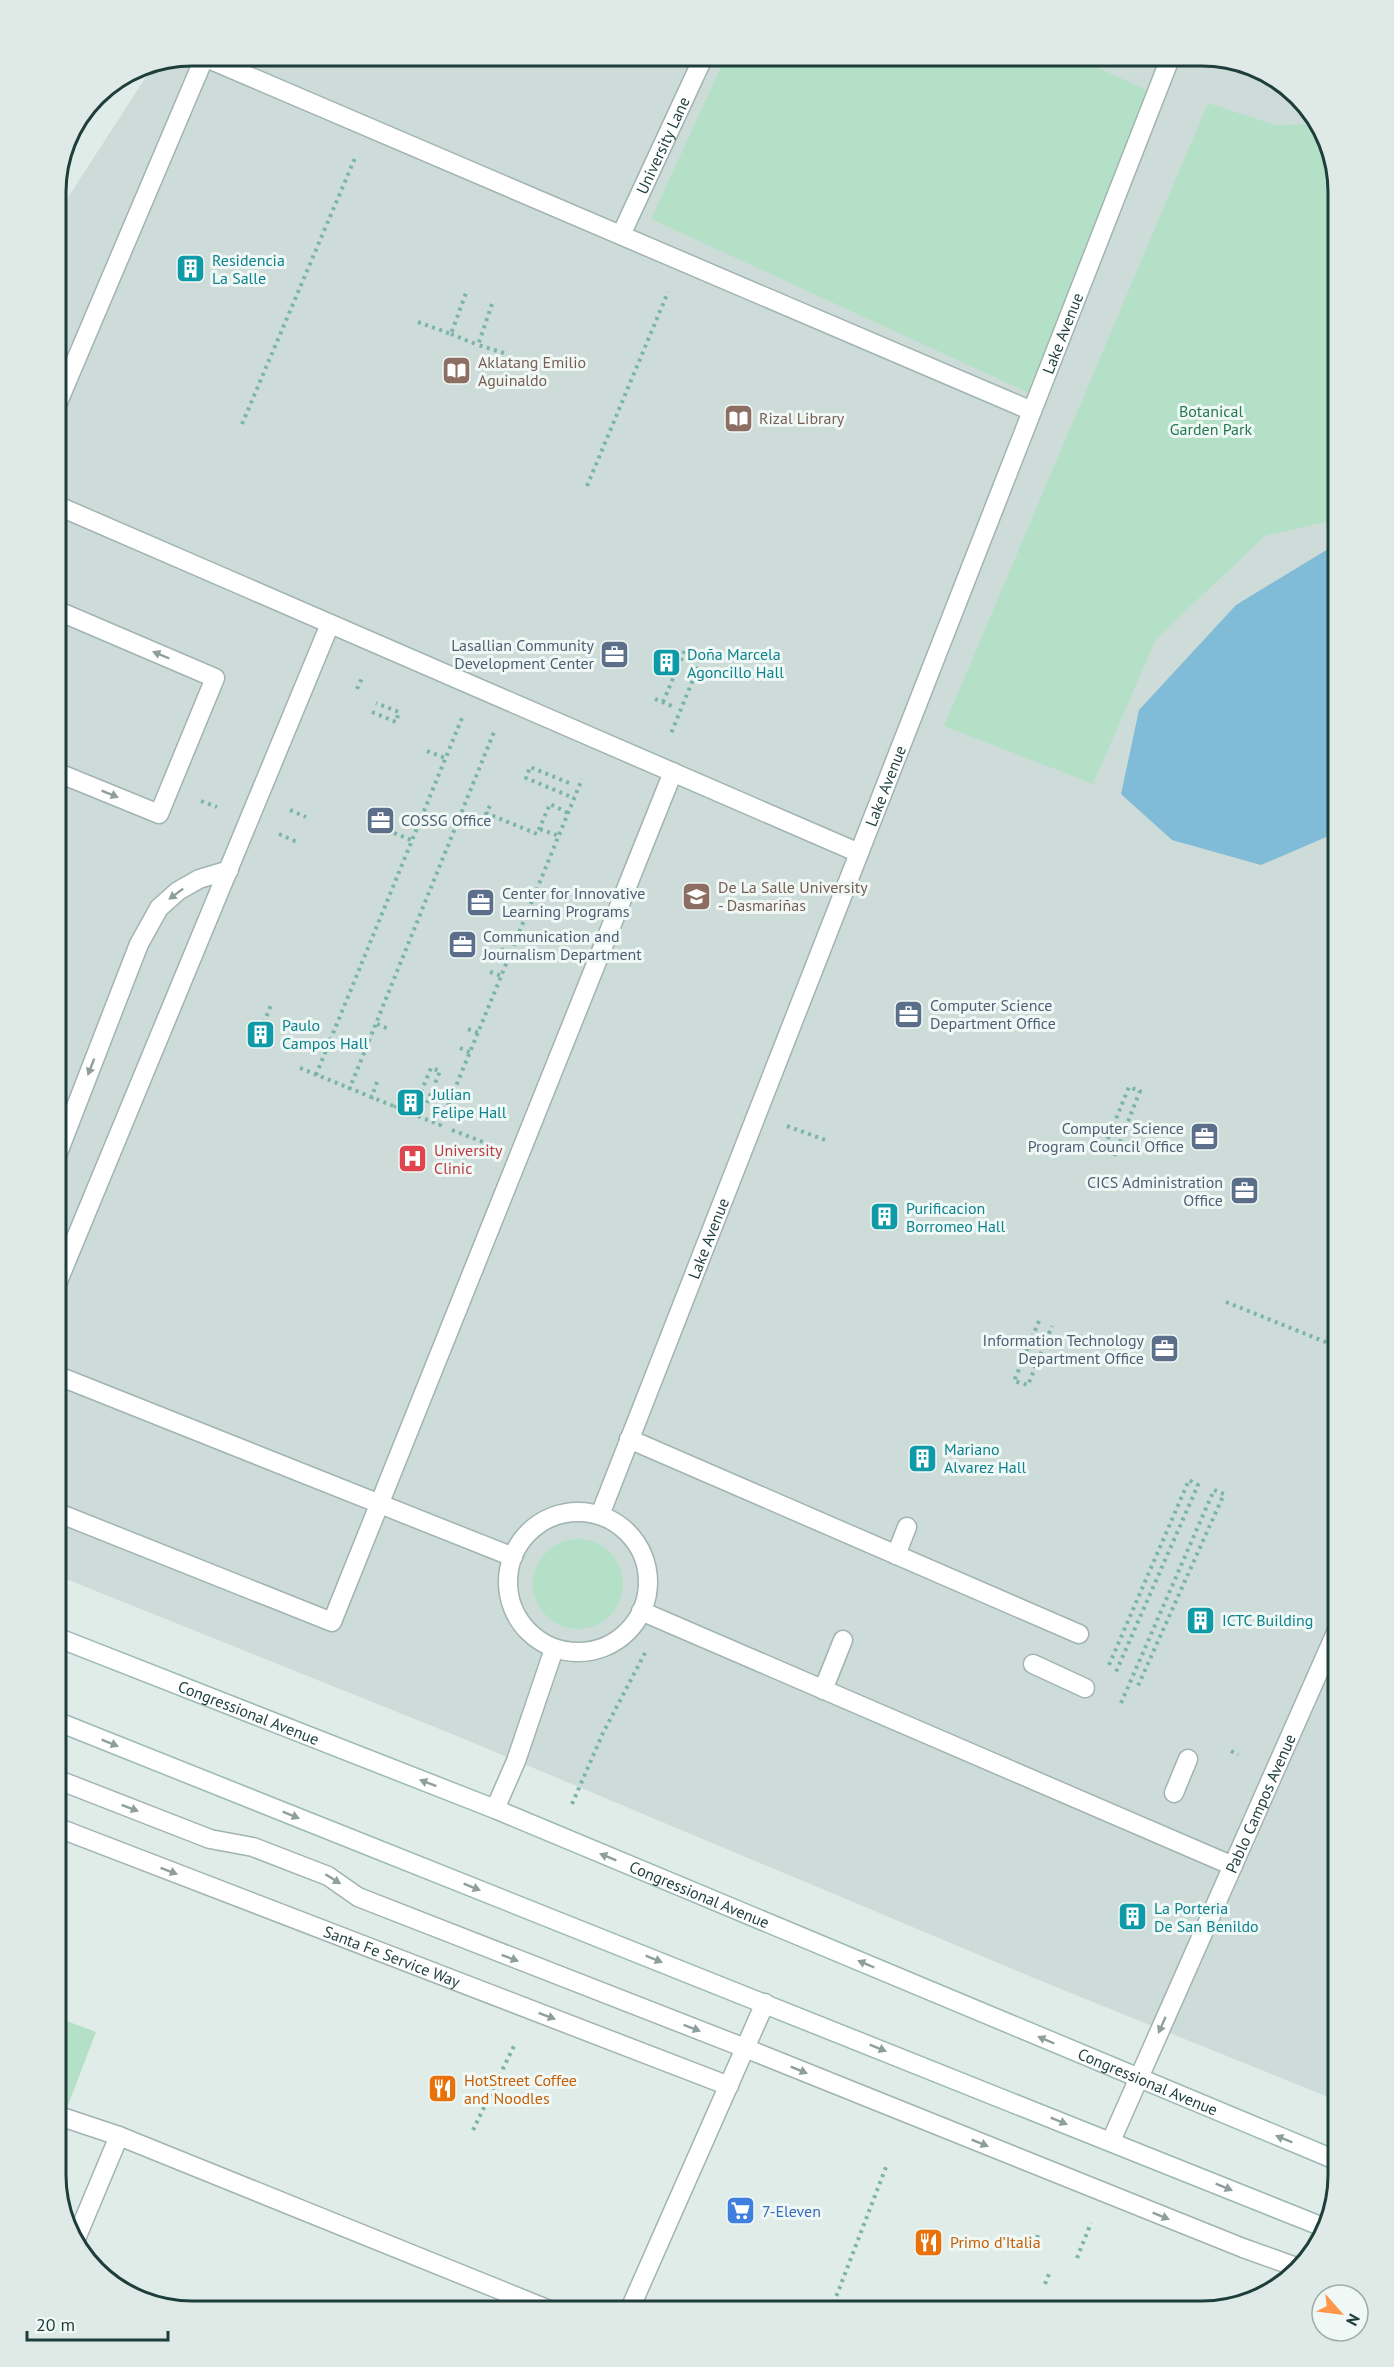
<svg xmlns="http://www.w3.org/2000/svg" width="1394" height="2367" font-family="'PT Sans',sans-serif">
	<rect width="100%" height="100%" fill="#dfece8"/>
	<path fill="#cddcd8" d="M 192,56 L 1211,56 L 1278,79 L 1325,132 L 1338,192 L 1338,2101 L 1046,1983 L 462,1738 L 56,1575 L 56,216 L 155,63 Z"/>
	<path fill="#b5e0c8" d="M 726,56 L 1073,56 L 1164,98 L 1029,393 L 651,219 Z
		M 1208,103 L 1275,125 L 1317,124 L 1325,132 L 1338,192 L 1338,519 L 1265,536 L 1156,639 L 1093,784 L 944,726 Z
		M533 1584a45 45 0 1 1 90 0a45 45 0 1 1-90 0Z
		M 56,2017 L 96,2032 L 67,2108 L 56,2104 Z"/>
	<path fill="#80bbd8" d="M 1338,543 L 1338,832 L 1261,865 L 1172,840 L 1121,794 L 1139,710 L 1236,605 Z"/>
	<g fill="none" stroke-linecap="round" stroke-linejoin="round">
		<defs>
			<g id="lane">
				<path d="M 204,57 L 1032,411"/>
				<path id="s1" d="M 621,235 L 704,56"/>
				<path d="M 56,407 L 205,56"/>
				<path d="M 56,505 L 859,853"/>
				<path d="M 56,772 L 159,814 L 215,678 L 56,610"/>
				<path d="M 56,1158 L 139,944 L 159,908 L 178,891 L 199,879 L 229,870"/>
				<path d="M 56,1286 L 330,624"/>
				<path d="M 56,1375 L 513,1557"/>
				<path d="M 629,1439 L 1079,1634"/>
				<path d="M 56,1512 L 332,1622 L 673,772"/>
				<circle cx="578" cy="1582" r="70"/>
				<path d="M 641,1611 L 1233,1866"/>
				<path d="M 823,1690 L 843,1640"/>
				<path d="M 495,1809 L 516,1761 L 554,1649"/>
				<path id="s2" d="M 56,1827 L 729,2086"/>
				<path id="s3" d="M 1111,2141 L 1338,1628"/>
			</g>
			<g id="street">
				<path id="s4" d="M 600,1515 L 1171,56"/>
				<path d="M 896,1555 L 907,1527"/>
				<path d="M 1033,1664 L 1085,1688"/>
				<path d="M 56,1779 L 210,1839 L 253,1847 L 328,1876 L 358,1897 L 745,2048 L 1243,2248 L 1296,2267"/>
				<path d="M 1174,1793 L 1188,1759"/>
				<path d="M 56,2115 L 119,2136 L 552,2311"/>
				<path d="M 75,2241 L 119,2136"/>
				<path d="M 629,2311 L 765,2003"/>
			</g>
			<g id="secondary">
				<path id="s5" d="M 56,1637 L 495,1809 L 1338,2161"/>
				<path d="M 56,1721 L 1323,2227"/>
			</g>
		</defs>
		<use href="#lane" stroke="#a1b4b1" stroke-width="21"/>
		<use href="#street" stroke="#a1b4b1" stroke-width="21"/>
		<use href="#secondary" stroke="#9cb9b4" stroke-width="21"/>
		<path stroke="#7bb4ac" stroke-width="4" stroke-dasharray="3 4.5" stroke-linecap="butt" d="M 492,304 L 478,345 L 504,353
			M 418,322 L 451,334 L 466,293
			M 451,334 L 478,345
			M 242,424 L 355,158
			M 587,486 L 668,292
			M 357,689 L 363,676
			M 655,699 L 672,706
			M 663,702 L 686,648 L 703,655 L 670,736
			M 372,712 L 396,722 L 399,712 L 376,703
			M 427,751 L 445,758
			M 569,783 L 530,767 L 526,778 L 574,798
			M 201,801 L 217,807
			M 490,806 L 486,813 L 537,834 L 550,804 L 568,813
			M 290,810 L 306,817
			M 540,829 L 559,836
			M 394,833 L 411,840
			M 279,834 L 297,842
			M 501,949 L 511,953
			M 490,972 L 502,976
			M 377,1024 L 389,1029
			M 468,1029 L 479,1033
			M 261,1030 L 271,1005
			M 460,1048 L 471,1053
			M 300,1068 L 440,1125 L 582,779
			M 316,1075 L 462,718
			M 349,1090 L 494,732
			M 371,1099 L 377,1082
			M 418,1099 L 431,1068 L 440,1071 L 427,1103
			M 395,1108 L 401,1092
			M 787,1126 L 828,1141
			M 452,1130 L 488,1144
			M 1102,1153 L 1129,1087 L 1140,1091 L 1114,1157
			M 1226,1302 L 1338,1347
			M 1039,1321 L 1014,1381 L 1028,1385 L 1052,1326
			M 1109,1665 L 1189,1480 L 1198,1485 L 1115,1674
			M 1121,1703 L 1214,1490 L 1224,1494 L 1137,1688
			M 1231,1751 L 1238,1755
			M 572,1804 L 603,1733 L 646,1651
			M 473,2130 L 515,2044
			M 1033,2250 L 1033,2238 L 1029,2237 L 1026,2240 L 1025,2246 L 1029,2248 L 1035,2245 L 1039,2232
			M 1077,2258 L 1091,2223
			M 1045,2284 L 1049,2274
			M 831,2310 L 886,2167"/>
		<use href="#lane" stroke="#fff" stroke-width="18"/>
		<use href="#street" stroke="#fff" stroke-width="18"/>
		<use href="#secondary" stroke="#fff" stroke-width="18"/>
	</g>
	<defs><path id="oneway-solid" d="M-6-.8H1V-3.2L6.5 0L1 3.2V.8H-6Z" transform="scale(1.5)"/></defs>
	<g fill="#8e9e9d">
		<use href="#oneway-solid" transform="translate(161 655) rotate(-157)"/>
		<use href="#oneway-solid" transform="translate(110 794) rotate(22)"/>
		<use href="#oneway-solid" transform="translate(176 894) rotate(143)"/>
		<use href="#oneway-solid" transform="translate(91 1067) rotate(111)"/>
		<use href="#oneway-solid" transform="translate(110 1743) rotate(22)"/>
		<use href="#oneway-solid" transform="translate(428 1783) rotate(-159)"/>
		<use href="#oneway-solid" transform="translate(130 1808) rotate(21)"/>
		<use href="#oneway-solid" transform="translate(291 1815) rotate(22)"/>
		<use href="#oneway-solid" transform="translate(608 1857) rotate(-158)"/>
		<use href="#oneway-solid" transform="translate(169 1871) rotate(21)"/>
		<use href="#oneway-solid" transform="translate(333 1879) rotate(32)"/>
		<use href="#oneway-solid" transform="translate(472 1887) rotate(22)"/>
		<use href="#oneway-solid" transform="translate(510 1958) rotate(21)"/>
		<use href="#oneway-solid" transform="translate(654 1959) rotate(22)"/>
		<use href="#oneway-solid" transform="translate(866 1964) rotate(-157)"/>
		<use href="#oneway-solid" transform="translate(547 2016) rotate(21)"/>
		<use href="#oneway-solid" transform="translate(1162 2025) rotate(114)"/>
		<use href="#oneway-solid" transform="translate(692 2028) rotate(21)"/>
		<use href="#oneway-solid" transform="translate(1046 2040) rotate(-157)"/>
		<use href="#oneway-solid" transform="translate(878 2048) rotate(22)"/>
		<use href="#oneway-solid" transform="translate(799 2070) rotate(22)"/>
		<use href="#oneway-solid" transform="translate(1059 2121) rotate(22)"/>
		<use href="#oneway-solid" transform="translate(1284 2139) rotate(-158)"/>
		<use href="#oneway-solid" transform="translate(980 2143) rotate(22)"/>
		<use href="#oneway-solid" transform="translate(1224 2187) rotate(22)"/>
		<use href="#oneway-solid" transform="translate(1161 2216) rotate(22)"/>
	</g>
	<defs>
		<symbol id="building-square" viewBox="-11 -11 22 22"><rect x="-9" y="-9" width="18" height="18" rx="4" fill="#0f9aa8" stroke="#f0f8f5"/><path d="M-4-6H4V6H1V3H-1V6H-4ZM-2.5-4.3h1.7v1.8h-1.7ZM.8-4.3h1.7v1.8H.8ZM-2.5-1h1.7V.8h-1.7ZM.8-1h1.7V.8H.8Z" fill="#fff"/></symbol>
		<symbol id="library-square" viewBox="-11 -11 22 22"><rect x="-9" y="-9" width="18" height="18" rx="4" fill="#8d6e63" stroke="#f0f8f5"/><path d="M-6-4Q-3-5.5-.7-3.5V5Q-3 3-6 4ZM6-4Q3-5.5 .7-3.5V5Q3 3 6 4Z" fill="#fff"/></symbol>
		<symbol id="office-square" viewBox="-11 -11 22 22"><rect x="-9" y="-9" width="18" height="18" rx="4" fill="#5c6f8a" stroke="#f0f8f5"/><path d="M-6-3h4V-5.5h4V-3h4V5H-6ZM-1-4.5V-3h2v-1.5ZM-6 0V1H6V0Z" fill="#fff"/></symbol>
		<symbol id="university-square" viewBox="-11 -11 22 22"><rect x="-9" y="-9" width="18" height="18" rx="4" fill="#8d6e63" stroke="#f0f8f5"/><path d="M0-5L7-2L0 1L-7-2ZM-4 1L0 2.5L4 1V4Q0 6-4 4Z" fill="#fff"/></symbol>
		<symbol id="hospital-square" viewBox="-11 -11 22 22"><rect x="-9" y="-9" width="18" height="18" rx="4" fill="#e0444e" stroke="#f0f8f5"/><path d="M-5-5h3v3.5h4V-5h3V5h-3V1.5h-4V5h-3Z" fill="#fff"/></symbol>
		<symbol id="restaurant-square" viewBox="-11 -11 22 22"><rect x="-9" y="-9" width="18" height="18" rx="4" fill="#e8710a" stroke="#f0f8f5"/><path d="M-5-6h1v4h1v-4h1v4h1v-4h1v5L-1.5 .5V6h-2V.5L-5-1ZM5-6V6H3V1.5H1.5Q1.5-4 5-6Z" fill="#fff"/></symbol>
		<symbol id="supermarket-square" viewBox="-11 -11 22 22"><rect x="-9" y="-9" width="18" height="18" rx="4" fill="#3f7fe0" stroke="#f0f8f5"/><path d="M-6-5.5h2.5l.6 2H6L4.5 2H-2.5L-4.4-4H-6ZM-1.5 3.2a1.3 1.3 0 1 0 .1 0ZM3 3.2a1.3 1.3 0 1 0 .1 0Z" fill="#fff"/></symbol>
	</defs>
	<g fill-rule="evenodd">
		<use href="#building-square" x="174" y="252" width="33" height="33"/>
		<use href="#library-square" x="440" y="354" width="33" height="33"/>
		<use href="#library-square" x="722" y="402" width="33" height="33"/>
		<use href="#office-square" x="598" y="638" width="33" height="33"/>
		<use href="#building-square" x="650" y="646" width="33" height="33"/>
		<use href="#office-square" x="364" y="804" width="33" height="33"/>
		<use href="#university-square" x="680" y="880" width="33" height="33"/>
		<use href="#office-square" x="464" y="886" width="33" height="33"/>
		<use href="#office-square" x="446" y="928" width="33" height="33"/>
		<use href="#office-square" x="892" y="998" width="33" height="33"/>
		<use href="#building-square" x="244" y="1018" width="33" height="33"/>
		<use href="#building-square" x="394" y="1086" width="33" height="33"/>
		<use href="#office-square" x="1188" y="1120" width="33" height="33"/>
		<use href="#hospital-square" x="396" y="1142" width="33" height="33"/>
		<use href="#office-square" x="1228" y="1174" width="33" height="33"/>
		<use href="#building-square" x="868" y="1200" width="33" height="33"/>
		<use href="#office-square" x="1148" y="1332" width="33" height="33"/>
		<use href="#building-square" x="906" y="1442" width="33" height="33"/>
		<use href="#building-square" x="1184" y="1604" width="33" height="33"/>
		<use href="#building-square" x="1116" y="1900" width="33" height="33"/>
		<use href="#restaurant-square" x="426" y="2072" width="33" height="33"/>
		<use href="#supermarket-square" x="724" y="2194" width="33" height="33"/>
		<use href="#restaurant-square" x="912" y="2226" width="33" height="33"/>
	</g>
	<g text-anchor="middle" stroke-width="6" stroke-linejoin="round" paint-order="stroke">
		<g font-size="16" fill="#1e3e3b" stroke="#f0f8f5">
			<text dy="6" stroke="none"><textPath href="#s1" startOffset="99">University Lane</textPath></text>
			<text dy="6" stroke="none"><textPath href="#s4" startOffset="1269">Lake Avenue</textPath></text>
			<text dy="6" stroke="none"><textPath href="#s4" startOffset="783">Lake Avenue</textPath></text>
			<text dy="6" stroke="none"><textPath href="#s4" startOffset="297">Lake Avenue</textPath></text>
			<text dy="6" stroke="none"><textPath href="#s5" startOffset="207">Congressional Avenue</textPath></text>
			<text dy="6" stroke="none"><textPath href="#s3" startOffset="369">Pablo Campos Avenue</textPath></text>
			<text dy="6" stroke="none"><textPath href="#s5" startOffset="693">Congressional Avenue</textPath></text>
			<text dy="6" stroke="none"><textPath href="#s2" startOffset="360">Santa Fe Service Way</textPath></text>
			<text dy="6" stroke="none"><textPath href="#s5" startOffset="1179">Congressional Avenue</textPath></text>
		</g>
		<g font-size="16" fill="#0d838f" stroke="#f0f8f5" text-anchor="start">
			<text x="212" y="266">Residencia<tspan x="212" dy="18">La Salle</tspan></text>
			<text x="687" y="660">Doña Marcela<tspan x="687" dy="18">Agoncillo Hall</tspan></text>
			<text x="282" y="1031">Paulo<tspan x="282" dy="18">Campos Hall</tspan></text>
			<text x="432" y="1100">Julian<tspan x="432" dy="18">Felipe Hall</tspan></text>
			<text x="906" y="1214">Purificacion<tspan x="906" dy="18">Borromeo Hall</tspan></text>
			<text x="944" y="1455">Mariano<tspan x="944" dy="18">Alvarez Hall</tspan></text>
			<text x="1222" y="1626">ICTC Building</text>
			<text x="1154" y="1914">La Porteria<tspan x="1154" dy="18">De San Benildo</tspan></text>
		</g>
		<g font-size="16" fill="#785e54" stroke="#f0f8f5" text-anchor="start">
			<text x="478" y="368">Aklatang Emilio<tspan x="478" dy="18">Aguinaldo</tspan></text>
			<text x="759" y="424">Rizal Library</text>
			<text x="718" y="893">De La Salle University<tspan x="718" dy="18">- Dasmariñas</tspan></text>
		</g>
		<g font-size="16" fill="#247954" stroke="#f0f8f5">
			<text x="1211" y="417">Botanical<tspan x="1211" dy="18">Garden Park</tspan></text>
		</g>
		<g font-size="16" fill="#4e5e75" stroke="#f0f8f5" text-anchor="end">
			<text x="594" y="651">Lasallian Community<tspan x="594" dy="18">Development Center</tspan></text>
			<text x="401" y="826" text-anchor="start">COSSG Office</text>
			<text x="502" y="899" text-anchor="start">Center for Innovative<tspan x="502" dy="18">Learning Programs</tspan></text>
			<text x="483" y="942" text-anchor="start">Communication and<tspan x="483" dy="18">Journalism Department</tspan></text>
			<text x="930" y="1011" text-anchor="start">Computer Science<tspan x="930" dy="18">Department Office</tspan></text>
			<text x="1184" y="1134">Computer Science<tspan x="1184" dy="18">Program Council Office</tspan></text>
			<text x="1223" y="1188">CICS Administration<tspan x="1223" dy="18">Office</tspan></text>
			<text x="1144" y="1346">Information Technology<tspan x="1144" dy="18">Department Office</tspan></text>
		</g>
		<g font-size="16" fill="#be3a42" stroke="#f0f8f5" text-anchor="start">
			<text x="434" y="1156">University<tspan x="434" dy="18">Clinic</tspan></text>
		</g>
		<g font-size="16" fill="#c56008" stroke="#f0f8f5" text-anchor="start">
			<text x="464" y="2086">HotStreet Coffee<tspan x="464" dy="18">and Noodles</tspan></text>
			<text x="950" y="2248">Primo d’Italia</text>
		</g>
		<g font-size="16" fill="#366cbe" stroke="#f0f8f5" text-anchor="start">
			<text x="762" y="2217">7-Eleven</text>
		</g>
	</g>
	<path d="M0 0H1394V2367H0ZM192 66H1202A126 126 0 0 1 1328 192V2175A126 126 0 0 1 1202 2301H192A126 126 0 0 1 66 2175V192A126 126 0 0 1 192 66Z" fill="#dfe9e6" fill-rule="evenodd"/>
	<path fill="none" stroke="#1e3e3b" stroke-width="3" d="M192 66H1202A126 126 0 0 1 1328 192V2175A126 126 0 0 1 1202 2301H192A126 126 0 0 1 66 2175V192A126 126 0 0 1 192 66Z"/>
	<g transform="translate(1340 2313) rotate(118)"><circle r="28" fill="#f0f8f5" stroke="#9caeab" stroke-width="1.5"/>
	<path d="M0-4.5L10 22L0 15L-10 22Z" fill="#ff964a"/>
	<text y="-9" font-size="16" font-weight="bold" text-anchor="middle" fill="#1e3e3b">N</text>
	</g>
	<path d="M27 2331v9h141v-9" fill="none" stroke="#1e3e3b" stroke-width="3"/>
	<text x="36" y="2331" font-size="18" fill="#1e3e3b" stroke="#f0f8f5" stroke-width="4.5" paint-order="stroke">20 m</text>
</svg>
